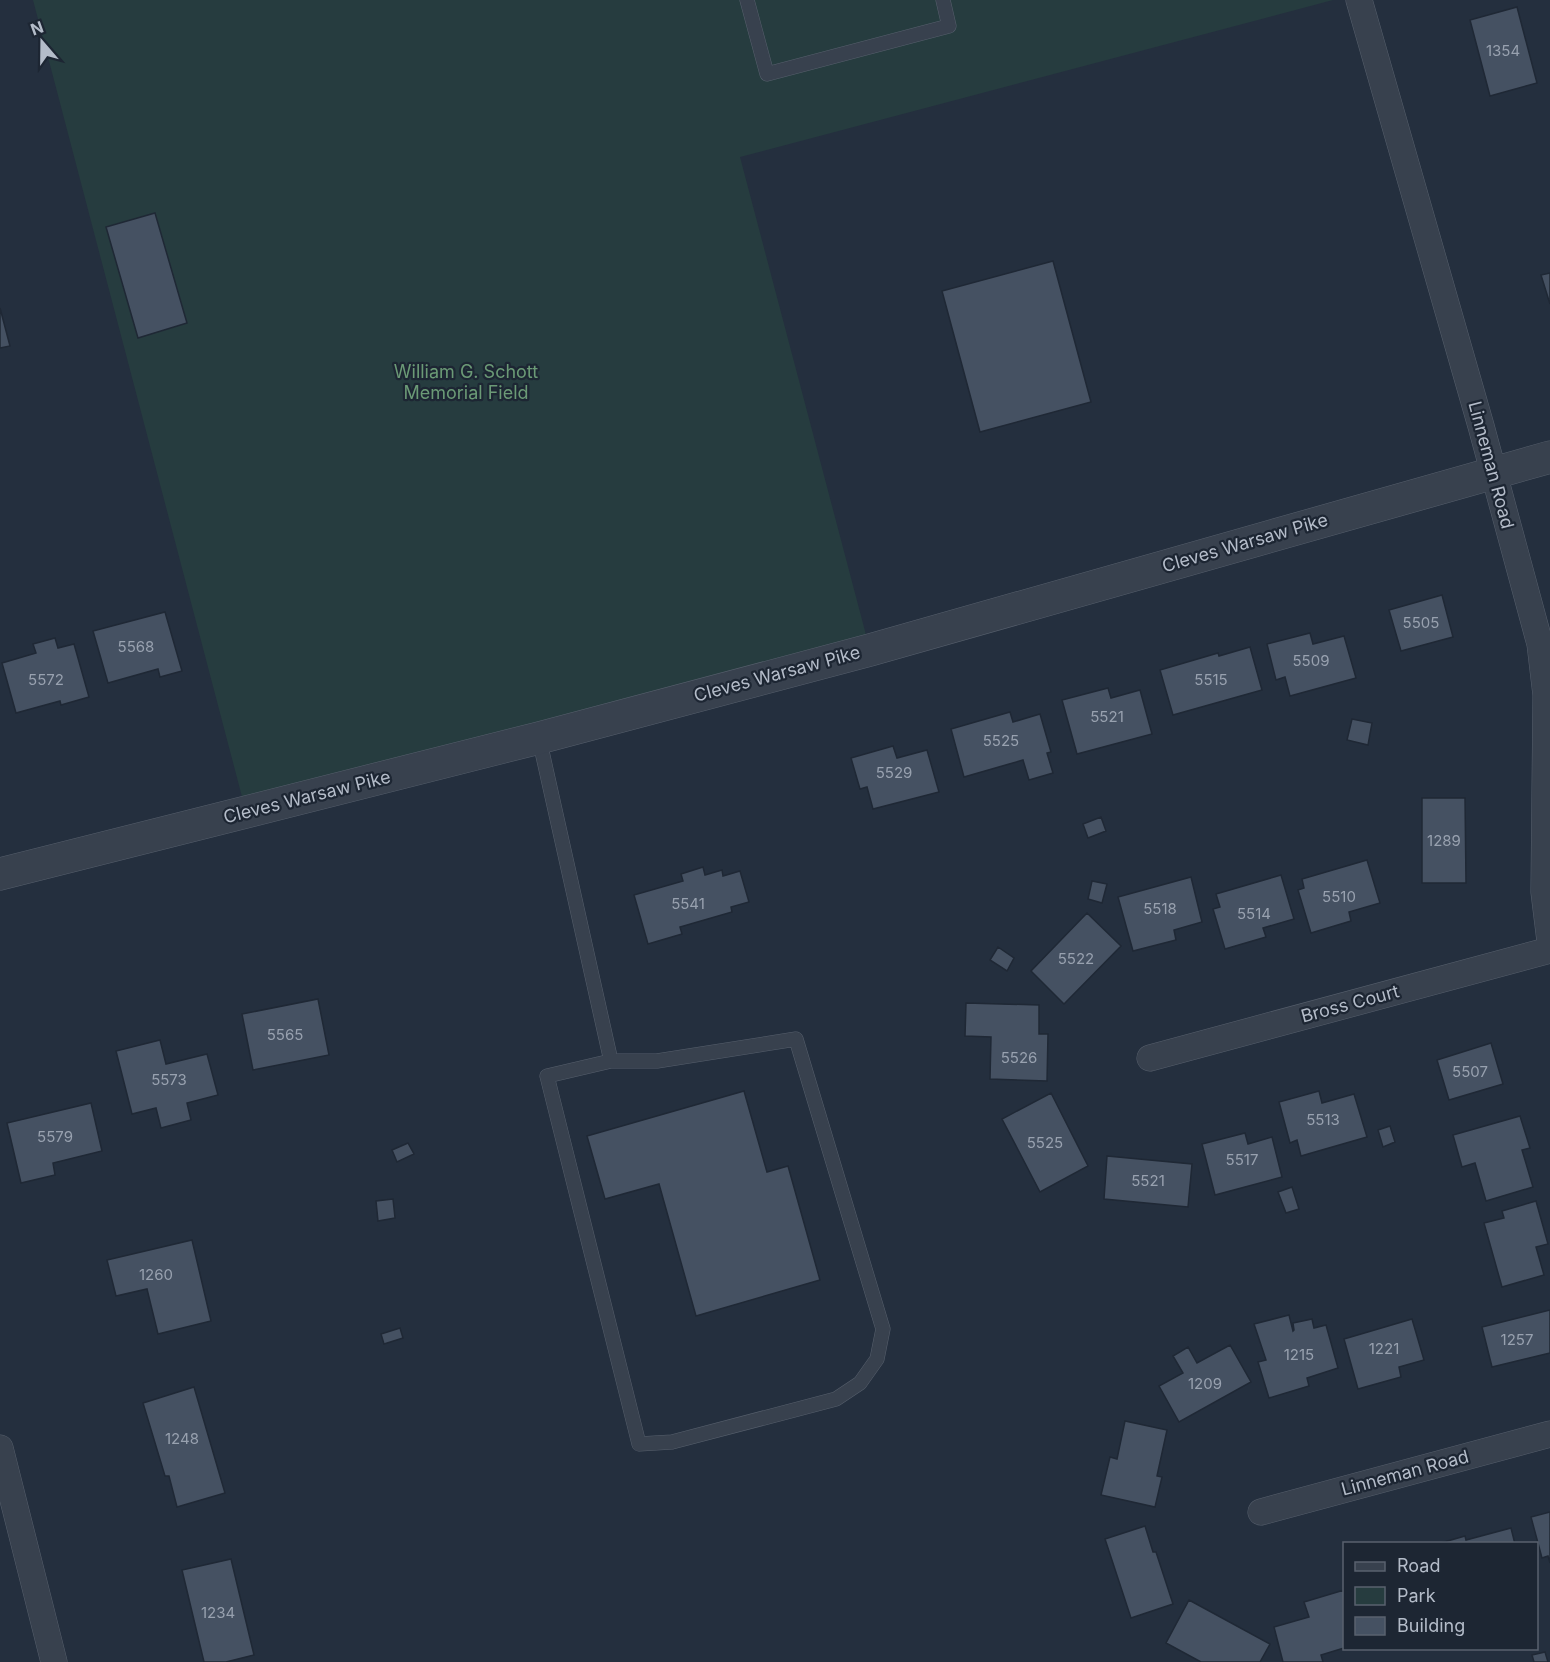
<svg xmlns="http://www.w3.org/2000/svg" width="1550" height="1662" font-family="Inter,sans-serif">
	<rect width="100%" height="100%" fill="#242f3e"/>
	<path fill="#263c3f" d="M 33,0 L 1333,0 L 740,157 L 870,650 L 246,812 Z"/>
	<path fill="#455162" stroke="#1f2835" stroke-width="1.5" d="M 1517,7 L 1537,83 L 1490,96 L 1470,20 Z
		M 155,213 L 187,323 L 138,338 L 106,227 Z
		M 1053,261 L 1091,402 L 980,432 L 942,291 Z
		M 1550,273 L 1550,304 L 1541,275 Z
		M 0,308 L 10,346 L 0,348 Z
		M 1442,595 L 1453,637 L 1401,651 L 1389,610 Z
		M 165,612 L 182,671 L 160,677 L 158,669 L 108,683 L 93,631 Z
		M 1310,633 L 1313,644 L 1344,636 L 1356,678 L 1290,696 L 1285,677 L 1276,680 L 1267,644 Z
		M 55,638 L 58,648 L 74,644 L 89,697 L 61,705 L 60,701 L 16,713 L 2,663 L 36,653 L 33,644 Z
		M 1250,647 L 1262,690 L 1173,715 L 1160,670 L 1218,653 L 1219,656 Z
		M 1108,688 L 1111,698 L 1140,690 L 1152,734 L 1077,754 L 1062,700 Z
		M 1010,712 L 1013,722 L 1040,714 L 1051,752 L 1047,753 L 1053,773 L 1029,780 L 1023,760 L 964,777 L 951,729 Z
		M 1352,719 L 1372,723 L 1368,745 L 1347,740 Z
		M 893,746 L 897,758 L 927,750 L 939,792 L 873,809 L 867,787 L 860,789 L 851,758 Z
		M 1422,798 L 1465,798 L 1466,883 L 1422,883 Z
		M 1101,817 L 1106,831 L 1088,838 L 1083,824 Z
		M 1367,860 L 1380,903 L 1349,912 L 1351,921 L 1311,933 L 1298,890 L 1304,888 L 1302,879 Z
		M 703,867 L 705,875 L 722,870 L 723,876 L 740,871 L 749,902 L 731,907 L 732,912 L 680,927 L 682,934 L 648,944 L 634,895 L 683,881 L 681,874 Z
		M 1281,875 L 1294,919 L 1263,928 L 1266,937 L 1225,949 L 1213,909 L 1220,907 L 1216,894 Z
		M 1191,877 L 1202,922 L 1174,930 L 1176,940 L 1133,951 L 1118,897 Z
		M 1092,881 L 1107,884 L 1102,903 L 1088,899 Z
		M 1087,913 L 1121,946 L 1064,1004 L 1031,971 Z
		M 998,947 L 1014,958 L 1007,971 L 990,960 Z
		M 318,999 L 329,1055 L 253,1070 L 242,1014 Z
		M 966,1003 L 1039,1005 L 1039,1034 L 1048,1034 L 1047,1081 L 990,1079 L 991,1037 L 965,1036 Z
		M 160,1040 L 166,1064 L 207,1054 L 218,1095 L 187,1103 L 191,1120 L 161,1128 L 156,1108 L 132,1114 L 116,1051 Z
		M 1491,1043 L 1503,1084 L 1449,1100 L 1437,1060 Z
		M 744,1091 L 767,1172 L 788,1166 L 820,1280 L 696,1316 L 659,1184 L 605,1199 L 587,1136 Z
		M 1319,1091 L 1322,1103 L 1354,1094 L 1367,1137 L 1301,1156 L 1297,1140 L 1290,1143 L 1279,1102 Z
		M 1051,1093 L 1088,1166 L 1040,1192 L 1002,1119 Z
		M 91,1103 L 102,1151 L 53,1163 L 55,1175 L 21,1183 L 7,1123 Z
		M 1520,1116 L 1530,1148 L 1522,1150 L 1533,1187 L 1486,1201 L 1475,1163 L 1462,1167 L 1453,1135 Z
		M 1390,1126 L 1395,1142 L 1383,1147 L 1378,1130 Z
		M 1245,1133 L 1248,1144 L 1272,1137 L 1282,1177 L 1215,1195 L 1202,1144 Z
		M 408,1143 L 414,1154 L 397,1162 L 392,1150 Z
		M 1107,1156 L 1192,1164 L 1188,1207 L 1104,1199 Z
		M 1292,1187 L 1299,1209 L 1286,1213 L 1278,1192 Z
		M 393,1199 L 395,1218 L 378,1221 L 376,1201 Z
		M 1536,1201 L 1548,1244 L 1536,1247 L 1544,1275 L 1502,1287 L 1484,1223 L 1504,1218 L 1502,1211 Z
		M 192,1240 L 211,1321 L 158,1334 L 147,1289 L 116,1296 L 107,1260 Z
		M 1550,1310 L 1550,1353 L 1492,1367 L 1482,1327 Z
		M 1289,1315 L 1293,1331 L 1294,1330 L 1293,1323 L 1312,1319 L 1314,1328 L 1326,1325 L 1338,1368 L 1307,1378 L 1309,1386 L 1269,1398 L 1258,1362 L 1266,1360 L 1254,1324 Z
		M 1412,1319 L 1424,1360 L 1399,1367 L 1401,1377 L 1358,1389 L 1344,1339 Z
		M 400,1328 L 403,1338 L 384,1344 L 381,1334 Z
		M 1230,1345 L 1251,1382 L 1179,1422 L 1159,1386 L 1183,1373 L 1173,1356 L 1188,1347 L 1197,1363 Z
		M 194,1387 L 225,1493 L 177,1507 L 169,1476 L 165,1476 L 143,1403 Z
		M 1125,1421 L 1167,1430 L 1157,1476 L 1162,1477 L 1155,1507 L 1101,1495 L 1110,1457 L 1117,1459 Z
		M 1550,1512 L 1550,1563 L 1548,1556 L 1542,1558 L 1531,1517 Z
		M 1145,1526 L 1153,1552 L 1156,1552 L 1173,1604 L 1131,1618 L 1105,1539 Z
		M 1511,1528 L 1515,1544 L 1437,1544 L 1465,1536 L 1466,1540 Z
		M 231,1559 L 254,1655 L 226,1662 L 204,1662 L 182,1570 Z
		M 1344,1590 L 1344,1648 L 1321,1655 L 1323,1662 L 1283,1662 L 1274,1627 L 1309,1617 L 1304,1602 Z
		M 1189,1600 L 1270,1644 L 1260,1662 L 1201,1662 L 1166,1643 Z
		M 1545,1652 L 1548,1662 L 1534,1662 L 1532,1655 Z"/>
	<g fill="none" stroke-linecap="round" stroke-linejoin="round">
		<defs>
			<path id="service" d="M 747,0 L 767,74 L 949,26 L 943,0
				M 539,738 L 611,1061 L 547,1076 L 639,1444 L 672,1442 L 836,1399 L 860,1383 L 877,1359 L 883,1329 L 796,1039 L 657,1061 L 611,1061"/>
			<path id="minor" d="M 1359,0 L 1481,426 L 1540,644 L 1546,695 L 1544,892 L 1550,941
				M 1150,1058 L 1550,950
				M 0,1448 L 54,1662
				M 1261,1512 L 1550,1434"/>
			<path id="tertiary" d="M 0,874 L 539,738 L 870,650 L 1550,457"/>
		</defs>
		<use href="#service" stroke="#565f6c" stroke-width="15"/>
		<use href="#minor" stroke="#565f6c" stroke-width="27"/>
		<use href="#tertiary" stroke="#565f6c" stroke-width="33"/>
		<use href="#service" stroke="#38414e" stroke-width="14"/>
		<use href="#minor" stroke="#38414e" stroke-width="26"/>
		<use href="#tertiary" stroke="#38414e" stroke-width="32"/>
	</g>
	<g text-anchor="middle" stroke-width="4.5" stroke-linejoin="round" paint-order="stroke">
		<g font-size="15" fill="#98a1af">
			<text x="1503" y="56">1354</text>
			<text x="1421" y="628">5505</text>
			<text x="136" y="652">5568</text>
			<text x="1311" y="666">5509</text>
			<text x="46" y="685">5572</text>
			<text x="1211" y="685">5515</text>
			<text x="1107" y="722">5521</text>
			<text x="1001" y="746">5525</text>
			<text x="894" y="778">5529</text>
			<text x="1444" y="846">1289</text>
			<text x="1339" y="902">5510</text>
			<text x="688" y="909">5541</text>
			<text x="1160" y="914">5518</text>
			<text x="1254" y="919">5514</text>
			<text x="1076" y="964">5522</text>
			<text x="285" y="1040">5565</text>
			<text x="1019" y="1063">5526</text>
			<text x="1470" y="1077">5507</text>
			<text x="169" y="1085">5573</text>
			<text x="1323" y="1125">5513</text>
			<text x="55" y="1142">5579</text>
			<text x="1045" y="1148">5525</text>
			<text x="1242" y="1165">5517</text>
			<text x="1148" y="1186">5521</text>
			<text x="156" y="1280">1260</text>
			<text x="1517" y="1345">1257</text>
			<text x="1384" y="1354">1221</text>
			<text x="1299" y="1360">1215</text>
			<text x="1205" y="1389">1209</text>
			<text x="182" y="1444">1248</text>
			<text x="218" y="1618">1234</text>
		</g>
		<g font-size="18" fill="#6b9a76" stroke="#1d2633">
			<text x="466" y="378">William G. Schott<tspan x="466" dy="21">Memorial Field</tspan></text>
		</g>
		<g font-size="18" fill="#b4bcc9" stroke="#1d2633">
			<text transform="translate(1491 465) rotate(75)" y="6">Linneman Road</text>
			<text transform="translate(1245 543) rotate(-16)" y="6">Cleves Warsaw Pike</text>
			<text transform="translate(777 674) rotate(-15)" y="6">Cleves Warsaw Pike</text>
			<text transform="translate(307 797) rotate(-14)" y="6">Cleves Warsaw Pike</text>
			<text transform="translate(1350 1004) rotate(-15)" y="6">Bross Court</text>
			<text transform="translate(1405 1473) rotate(-15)" y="6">Linneman Road</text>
		</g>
	</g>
	<rect x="1343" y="1542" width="195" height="108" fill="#1d2633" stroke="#59626f" stroke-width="1.5"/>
	<rect x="1355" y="1562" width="30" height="9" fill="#38414e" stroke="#59626f" stroke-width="1.5"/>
	<text x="1397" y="1572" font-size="18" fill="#b4bcc9">Road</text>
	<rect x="1355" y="1587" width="30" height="18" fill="#263c3f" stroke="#59626f" stroke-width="1.5"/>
	<text x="1397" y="1602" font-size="18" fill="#b4bcc9">Park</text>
	<rect x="1355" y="1617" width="30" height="18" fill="#455162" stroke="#59626f" stroke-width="1.5"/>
	<text x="1397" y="1632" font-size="18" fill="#b4bcc9">Building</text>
	<g transform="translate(42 42) rotate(340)" stroke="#1d2633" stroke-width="4.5" paint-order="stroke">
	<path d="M0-4.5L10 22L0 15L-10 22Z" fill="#b4bcc9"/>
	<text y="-9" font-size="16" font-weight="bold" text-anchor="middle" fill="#b4bcc9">N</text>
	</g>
</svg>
